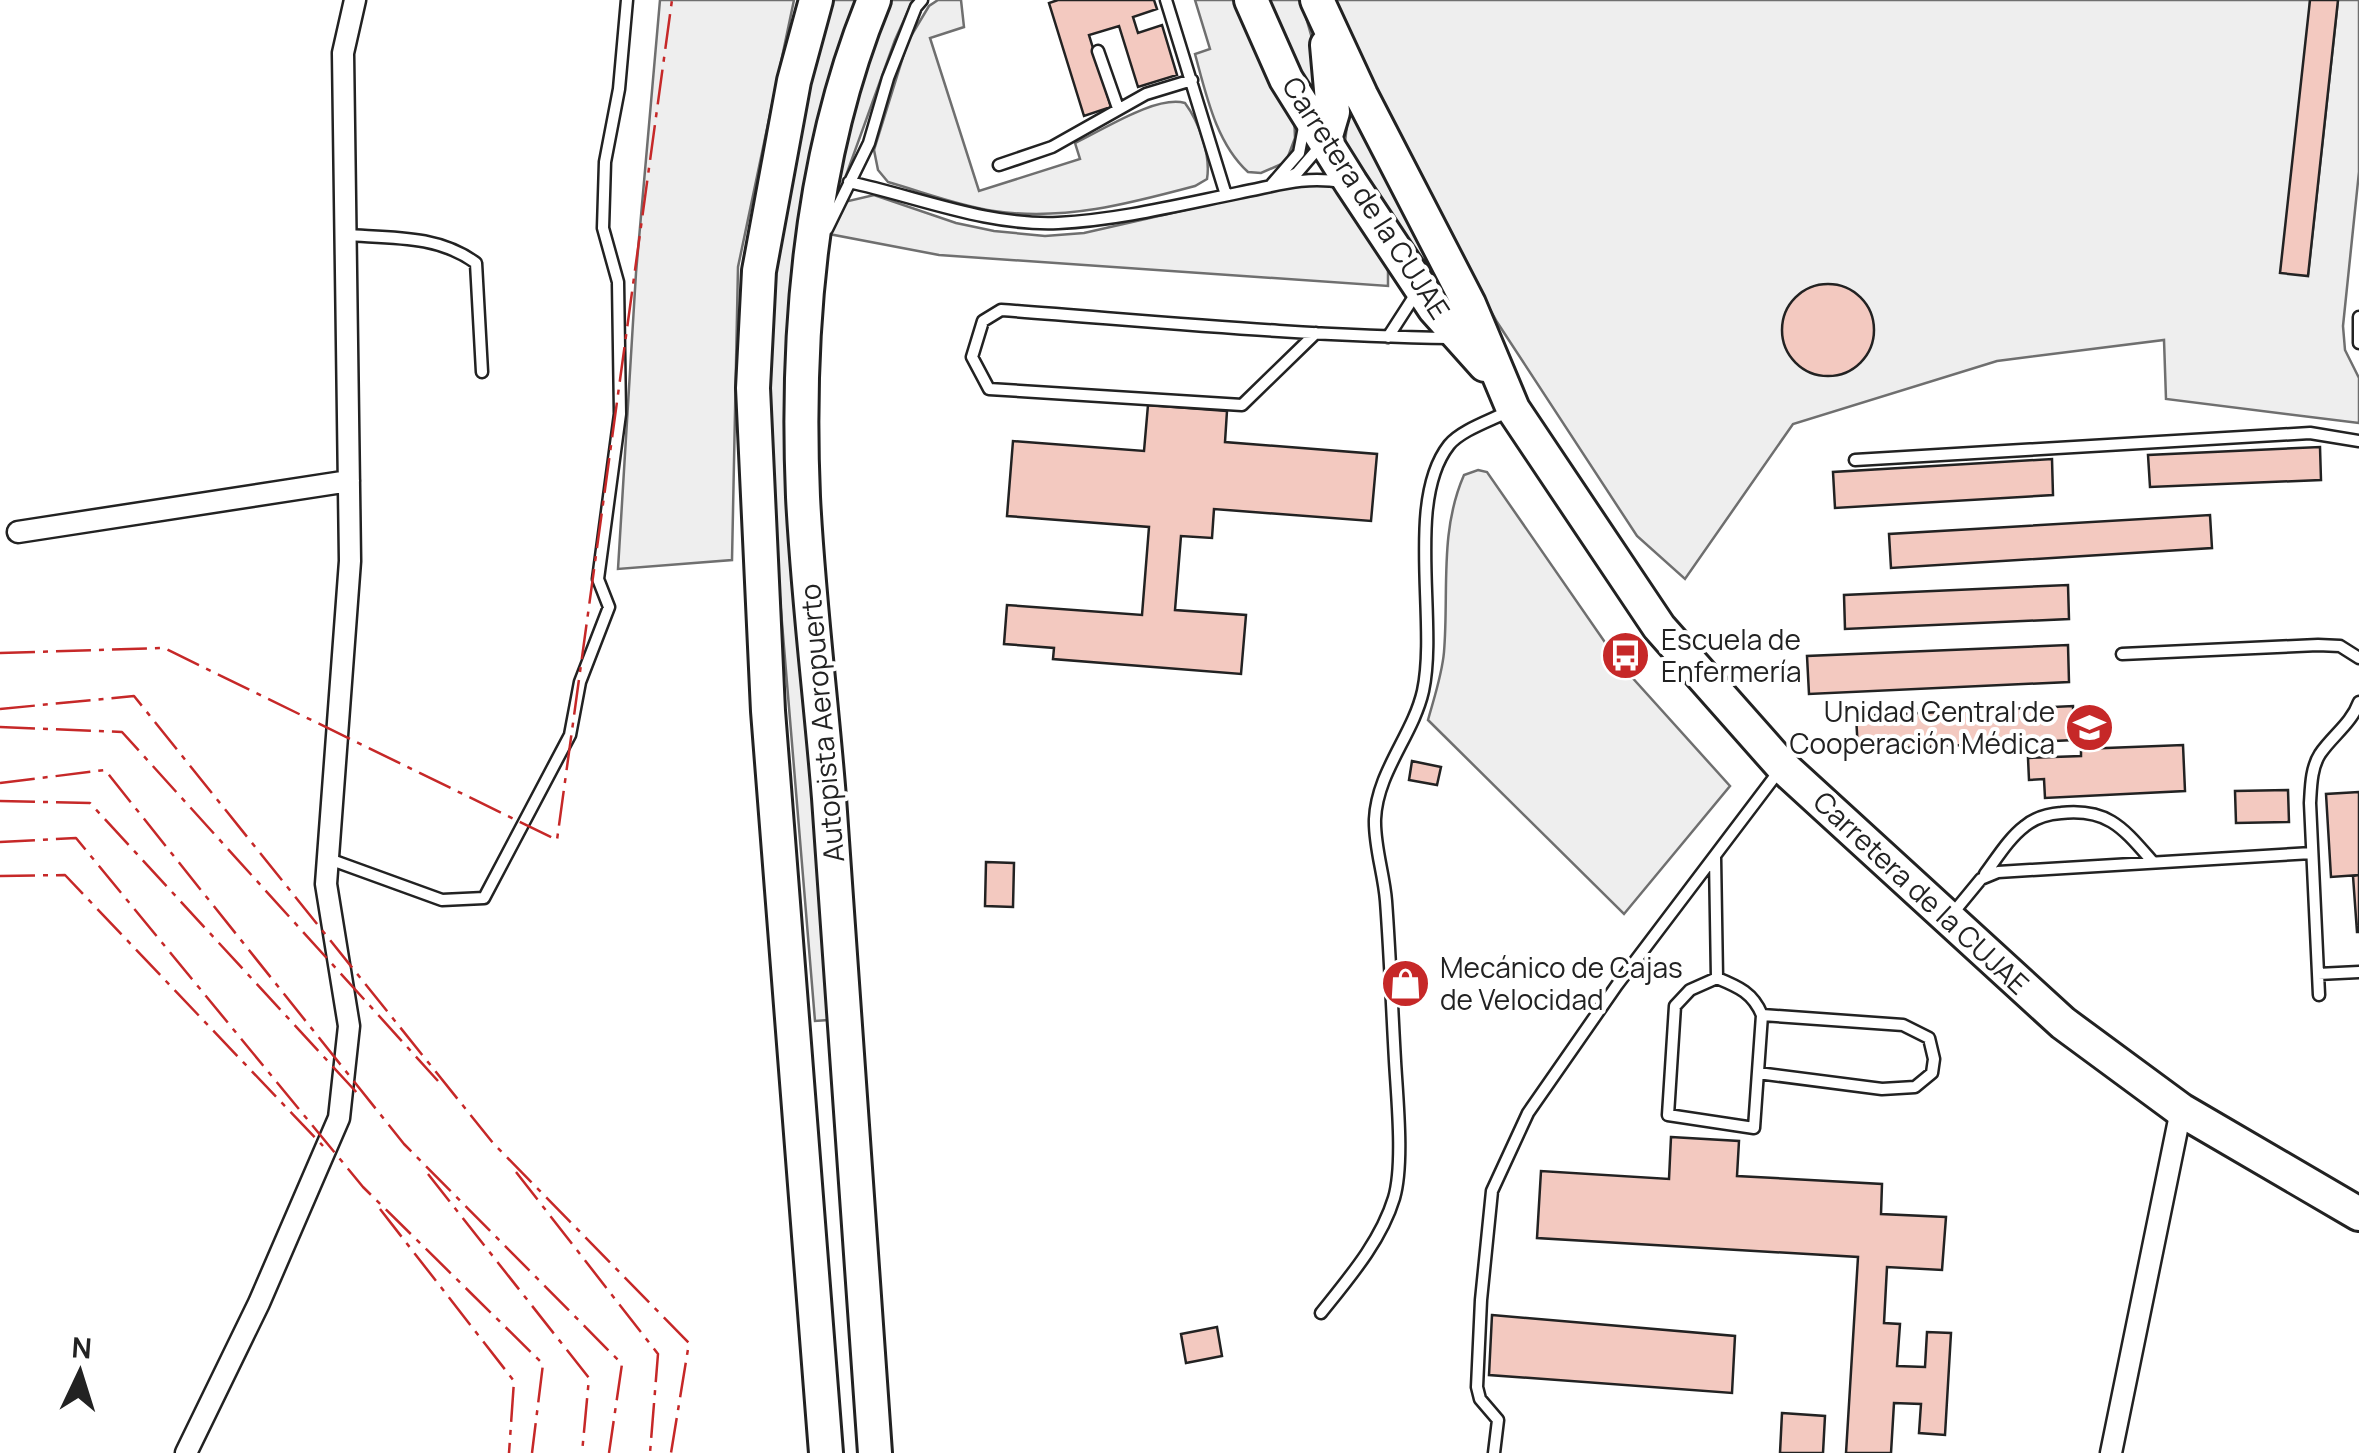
<svg xmlns="http://www.w3.org/2000/svg" width="2359" height="1453" font-family="Manrope,sans-serif">
	<rect width="100%" height="100%" fill="#fff"/>
	<path fill="#eee" stroke="#6f6f6f" stroke-width="2.5" d="M 660,0 L 794,0 L 738,267 L 732,560 L 618,569 L 636,273 Z
		M 824,0 L 860,0 L 813,165 L 813,774 L 828,1020 L 815,1021 L 771,490 L 768,390 L 773,288 L 800,94 Z
		M 883,0 L 913,0 L 895,40 L 835,206 L 831,205 L 848,103 Z
		M 938,0 L 961,0 L 964,27 L 930,38 L 979,191 L 1080,159 L 1075,143 C 1103,130 1156,95 1185,103 C 1199,122 1211,155 1207,179 L 1195,186 C 1128,204 1064,221 994,211 C 959,206 923,192 888,182 L 878,170 L 874,150 L 908,41 L 929,6 Z
		M 1195,0 L 1234,0 L 1250,18 L 1294,112 L 1295,138 L 1286,162 L 1261,173 L 1248,172 C 1216,143 1206,94 1195,54 L 1210,49 Z
		M 1260,0 L 1301,0 L 1328,94 L 1322,119 Z
		M 1333,0 L 2310,0 L 2308,275 L 2338,0 L 2359,0 L 2359,172 L 2343,326 L 2345,350 L 2359,378 L 2359,423 L 2166,399 L 2164,340 L 1997,361 L 1793,424 L 1685,579 L 1637,536 L 1497,322 L 1415,173 Z
		M 1349,107 L 1465,327 L 1344,151 Z
		M 1304,183 L 1326,184 L 1336,189 L 1388,268 L 1388,286 L 939,255 L 829,234 L 844,202 L 874,195 L 956,223 L 994,231 L 1045,236 L 1084,233 Z
		M 1478,470 L 1487,472 L 1620,664 L 1730,786 L 1624,914 L 1428,720 C 1434,698 1442,675 1444,652 C 1449,592 1439,532 1464,475 Z"/>
	<path fill="#f3c9c0" stroke="#222" stroke-width="2.5" d="M 1058,0 L 1154,0 L 1157,9 L 1133,17 L 1138,33 L 1162,25 L 1177,75 L 1138,87 L 1119,26 L 1089,35 L 1111,107 L 1084,116 L 1049,3 Z
		M 2310,0 L 2338,0 L 2308,276 L 2280,273 Z
		M1782 330a46 46 0 1 1 92 0a46 46 0 1 1-92 0Z
		M 1148,405 L 1227,411 L 1225,442 L 1377,454 L 1371,521 L 1214,509 L 1212,538 L 1181,536 L 1175,610 L 1246,615 L 1241,674 L 1053,659 L 1054,648 L 1004,644 L 1007,605 L 1142,615 L 1149,527 L 1007,516 L 1013,441 L 1144,451 Z
		M 2320,447 L 2321,480 L 2150,487 L 2148,455 Z
		M 2052,459 L 2053,495 L 1835,508 L 1833,472 Z
		M 2210,515 L 2212,548 L 1891,568 L 1889,534 Z
		M 2068,585 L 2069,619 L 1845,629 L 1844,595 Z
		M 2068,645 L 2069,682 L 1809,694 L 1807,656 Z
		M 2073,706 L 2074,740 L 1858,750 L 1856,716 Z
		M 2183,745 L 2185,791 L 2045,798 L 2044,779 L 2029,780 L 2028,758 L 2081,756 L 2081,749 Z
		M 1412,761 L 1441,767 L 1437,785 L 1409,780 Z
		M 2288,790 L 2289,822 L 2236,823 L 2235,791 Z
		M 2359,792 L 2359,875 L 2331,877 L 2326,794 Z
		M 986,862 L 1014,863 L 1013,907 L 985,906 Z
		M 2359,875 L 2359,932 L 2357,932 L 2353,876 Z
		M 1671,1137 L 1739,1141 L 1737,1176 L 1882,1184 L 1881,1214 L 1946,1217 L 1942,1270 L 1887,1267 L 1884,1323 L 1900,1324 L 1897,1366 L 1925,1367 L 1927,1332 L 1951,1333 L 1945,1435 L 1919,1433 L 1921,1404 L 1894,1403 L 1891,1453 L 1846,1453 L 1858,1257 L 1537,1238 L 1541,1171 L 1669,1179 Z
		M 1492,1315 L 1735,1336 L 1732,1393 L 1489,1375 Z
		M 1217,1327 L 1222,1356 L 1186,1363 L 1181,1334 Z
		M 1782,1413 L 1825,1416 L 1823,1453 L 1780,1453 Z"/>
	<g fill="none" stroke-linecap="round" stroke-linejoin="round">
		<defs>
			<path id="service" d="M 1166,0 L 1226,195
				M 1098,51 L 1118,108
				M 999,165 L 1052,147 L 1146,94 L 1192,80
				M 1287,178 L 1297,173 L 1321,145
				M 849,182 C 918,197 987,226 1058,223 C 1118,220 1179,205 1238,193 C 1280,185 1301,176 1343,182
				M 1272,184 L 1299,153 L 1304,127
				M 827,229 L 869,143 L 888,78 L 916,7 L 922,0
				M 346,235 C 392,238 438,235 476,263 L 482,372
				M 2359,317 L 2359,343
				M 1316,333 L 1242,405 L 989,389 L 972,357 L 983,321 L 1001,310 C 1151,321 1301,336 1451,338
				M 1388,337 L 1417,292
				M 1855,460 L 2310,433 L 2359,441
				M 2122,654 L 2318,645 L 2340,646 L 2359,658
				M 1715,857 L 1717,978 L 1690,990 L 1675,1006 L 1668,1115 L 1754,1128 L 1762,1015 C 1753,993 1739,987 1717,978
				M 329,859 L 442,900 L 484,898 L 570,735 L 580,682 L 609,607 L 598,579 L 620,414 L 618,282 L 603,228 L 605,162 L 619,89 L 627,0
				M 1985,874 C 1997,858 2009,838 2025,826 C 2036,817 2048,814 2061,813 C 2108,808 2123,828 2152,861
				M 1953,913 L 1981,879 L 1998,872 L 2312,853
				M 2318,974 L 2359,972
				M 2319,995 L 2310,803 C 2311,787 2311,768 2320,754 C 2333,735 2351,724 2359,702
				M 1758,1073 L 1882,1089 L 1915,1087 L 1932,1073 L 1934,1059 L 1929,1038 L 1903,1025 L 1762,1015
				M 1321,1313 C 1349,1278 1381,1241 1394,1198 C 1404,1164 1397,1097 1395,1061 C 1392,1008 1390,955 1386,901 C 1384,874 1374,846 1375,819 C 1377,772 1413,735 1423,691 C 1438,621 1405,501 1449,445 C 1461,430 1492,420 1509,411
				M 1494,1453 L 1498,1420 L 1480,1399 L 1477,1387 L 1481,1300 L 1492,1191 L 1528,1113 L 1617,985 L 1779,771"/>
			<path id="minor" d="M 18,532 L 349,481
				M 186,1453 L 259,1303 L 339,1118 L 349,1026 L 326,884 L 350,561 L 343,53 L 355,0
				M 2111,1453 L 2181,1110"/>
			<path id="trunk" d="M 816,0 L 794,81 L 759,271 L 753,388 L 768,711 L 826,1453
				M 874,0 C 810,155 796,331 803,497 C 808,597 821,698 829,798 C 845,1016 859,1235 875,1453
				M 1251,0 L 1286,79 L 1351,183 L 1434,308 L 1485,365
				M 1317,0 L 1361,95 L 1469,304 L 1513,409 L 1659,627 L 1782,766 L 2063,1023 L 2181,1110 L 2359,1214
				M 1325,139 L 1333,112 L 1327,45"/>
		</defs>
		<use href="#service" stroke="#222" stroke-width="15"/>
		<use href="#minor" stroke="#222" stroke-width="25"/>
		<use href="#trunk" stroke="#222" stroke-width="38"/>
		<use href="#service" stroke="#fff" stroke-width="10"/>
		<use href="#minor" stroke="#fff" stroke-width="20"/>
		<use href="#trunk" stroke="#fff" stroke-width="32"/>
		<path stroke="#c62828" stroke-width="2.5" stroke-dasharray="35 8 5 8" stroke-linecap="butt" d="M 0,653 L 164,648 L 557,840 L 672,0
			M 0,709 L 134,696 L 493,1143 L 689,1343 L 671,1453
			M 0,727 L 122,732 L 438,1081
			M 0,783 L 105,770 L 404,1144 L 622,1364 L 609,1453
			M 0,801 L 90,803 L 359,1095
			M 0,842 L 76,838 L 363,1187 L 543,1364 L 532,1453
			M 0,876 L 65,875 L 323,1146
			M 516,1172 L 658,1354 L 650,1453
			M 428,1174 L 589,1378 L 582,1453
			M 380,1209 L 514,1381 L 509,1453"/>
	</g>
	<defs>
		<symbol id="bus-disc" viewBox="-11 -11 22 22"><circle r="9.5" fill="#c62828" stroke="#fff"/><path d="M-5-6H5V4H4V6H2V4H-2V6H-4V4H-5ZM-3.5-4V0h7V-4ZM-3.5 1.2v1.5H-2V1.2ZM2 1.2v1.5H3.5V1.2Z" fill="#fff"/></symbol>
		<symbol id="university-disc" viewBox="-11 -11 22 22"><circle r="9.5" fill="#c62828" stroke="#fff"/><path d="M0-5L7-2L0 1L-7-2ZM-4 1L0 2.5L4 1V4Q0 6-4 4Z" fill="#fff"/></symbol>
		<symbol id="shop-disc" viewBox="-11 -11 22 22"><circle r="9.5" fill="#c62828" stroke="#fff"/><path d="M-5-2.5h2.3a2.7 3.5 0 0 1 5.4 0H5L5.5 6h-11ZM-1.5-2.5h3a1.5 2.3 0 0 0-3 0Z" fill="#fff"/></symbol>
	</defs>
	<g fill-rule="evenodd">
		<use href="#bus-disc" x="1598" y="628" width="55" height="55"/>
		<use href="#university-disc" x="2062" y="700" width="55" height="55"/>
		<use href="#shop-disc" x="1378" y="956" width="55" height="55"/>
	</g>
	<g text-anchor="middle" stroke-width="8" stroke-linejoin="round" paint-order="stroke">
		<g font-size="28" fill="#222" stroke="#fff">
			<text transform="translate(1366 198) rotate(57)" y="10">Carretera de la CUJAE</text>
			<text transform="translate(822 723) rotate(-95)" y="10">Autopista Aeropuerto</text>
			<text transform="translate(1921 893) rotate(43)" y="10">Carretera de la CUJAE</text>
		</g>
		<g font-size="28" fill="#222" stroke="#fff" text-anchor="start">
			<text x="1661" y="650">Escuela de<tspan x="1661" dy="32">Enfermería</tspan></text>
			<text x="2055" y="722" text-anchor="end">Unidad Central de<tspan x="2055" dy="32">Cooperación Médica</tspan></text>
			<text x="1440" y="978">Mecánico de Cajas<tspan x="1440" dy="32">de Velocidad</tspan></text>
		</g>
	</g>
	<g transform="translate(80 1373) rotate(4)" stroke="#ffffff" stroke-width="8" paint-order="stroke">
	<path d="M0-8L18 38L0 25L-18 38Z" fill="#222222"/>
	<text y="-15" font-size="28" font-weight="bold" text-anchor="middle" fill="#222222">N</text>
	</g>
</svg>
